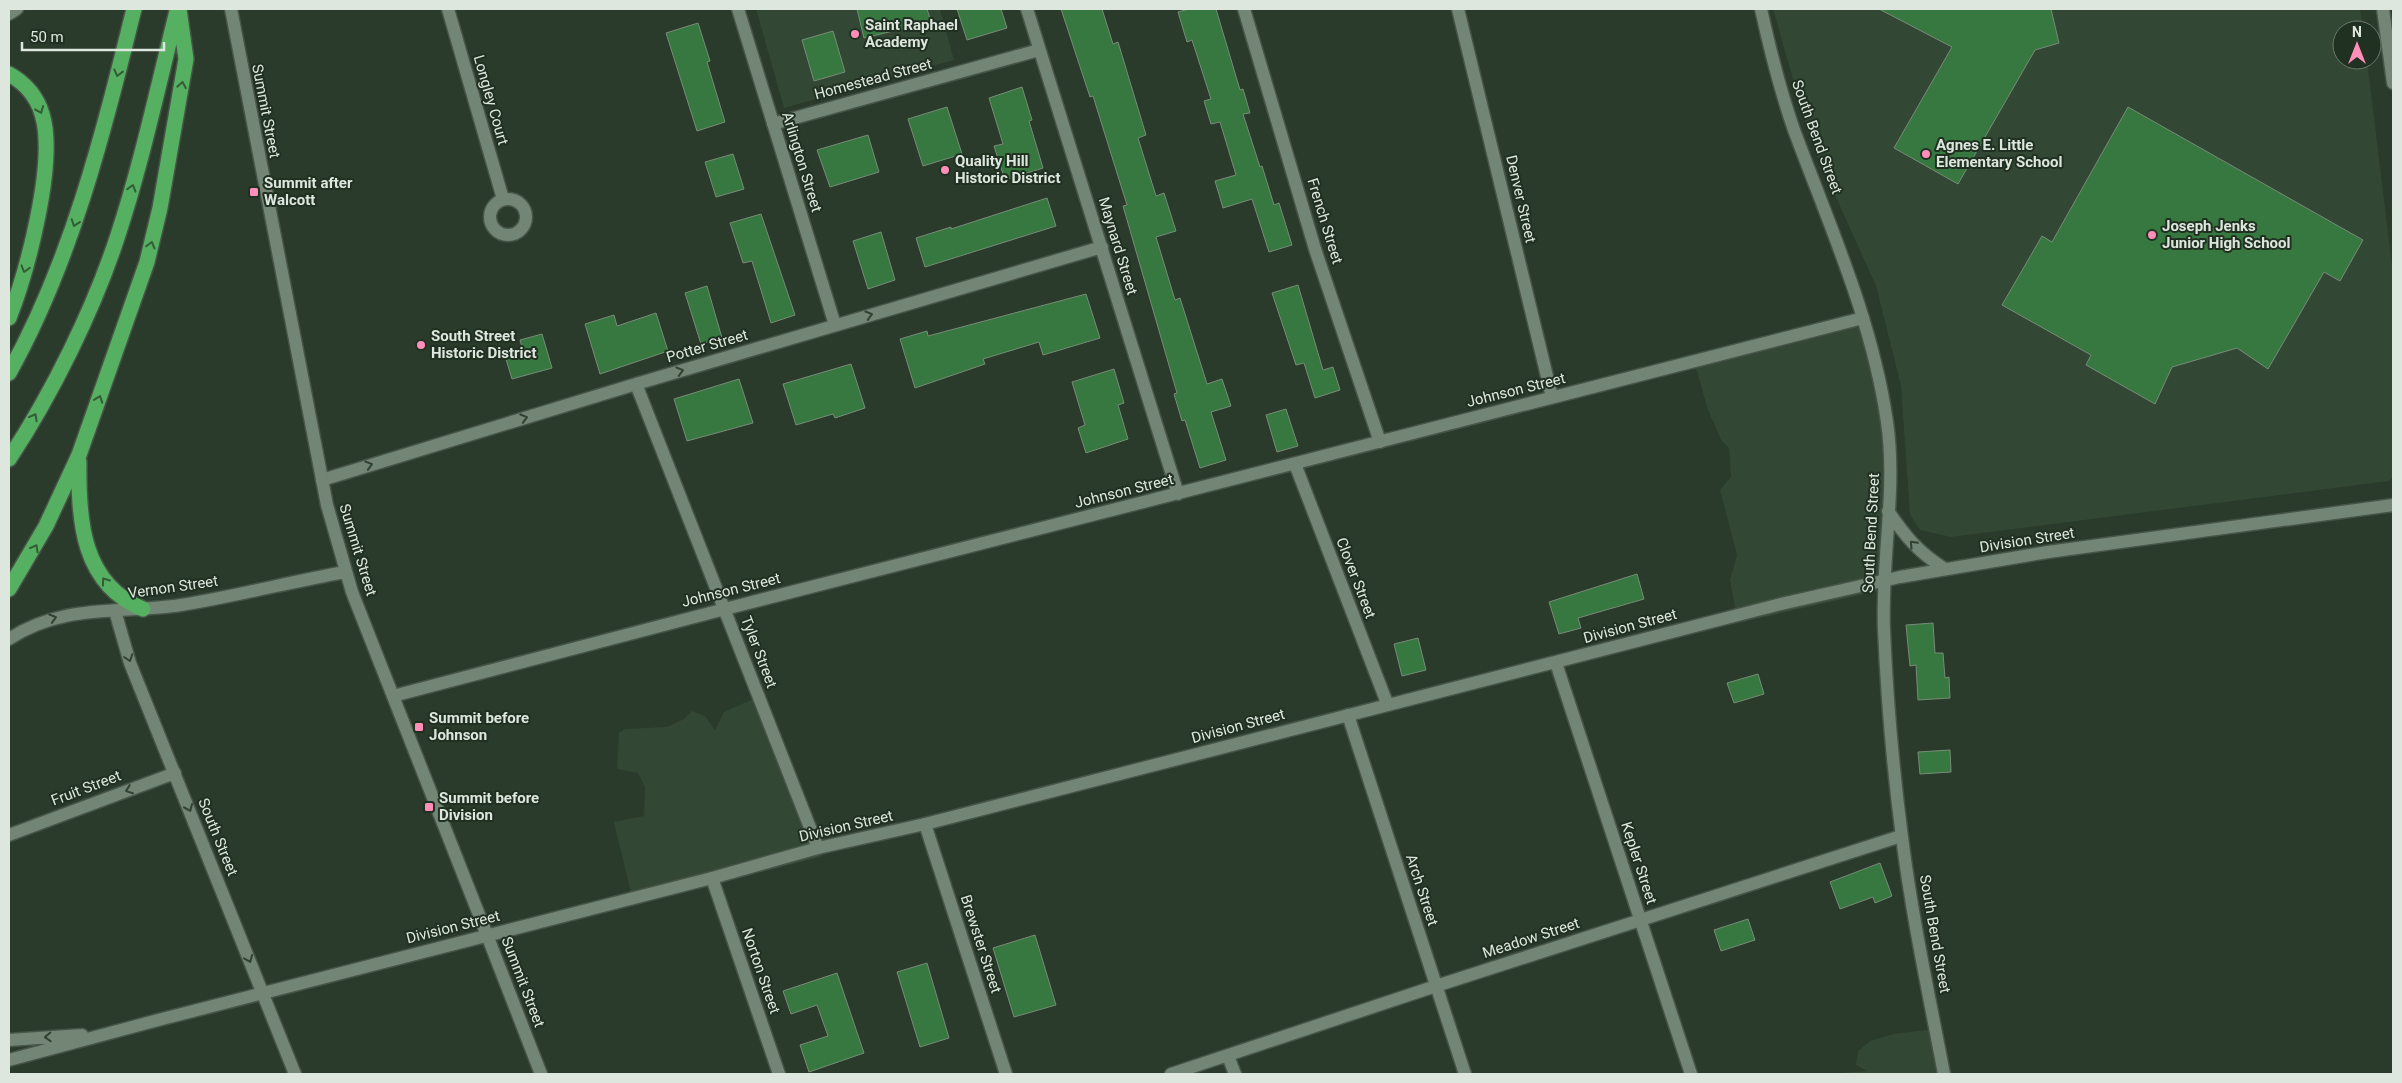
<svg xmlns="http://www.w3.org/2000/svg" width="2402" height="1083" font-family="Roboto,sans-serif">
	<rect width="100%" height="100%" fill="#2a3a2b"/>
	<path fill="#324734" d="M 756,9 L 940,9 L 954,60 L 784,108 Z
		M 1773,9 L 2360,9 L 2363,30 L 2342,30 L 2342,60 L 2367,60 L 2393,274 L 2393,477 L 2389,481 L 1951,537 L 1920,530 L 1910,515 L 1901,386 L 1876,286 L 1811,142 Z
		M 1863,321 L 1888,429 L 1887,589 L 1738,623 L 1730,580 L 1737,555 L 1720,490 L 1731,477 L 1729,448 L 1721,440 L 1708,410 L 1696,368 L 1705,363 Z
		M 762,695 L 826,853 L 820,857 L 642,903 L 633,902 L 614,822 L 644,816 L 645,787 L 638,773 L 617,769 L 619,733 L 625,729 L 667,727 L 684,719 L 692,711 L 705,716 L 715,730 L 724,712 Z
		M 1933,1029 L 1944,1074 L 1825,1074 L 1867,1071 L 1856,1065 L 1858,1051 L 1870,1041 L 1893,1034 Z"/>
	<path fill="#36783f" stroke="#798b79" d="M 857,9 L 927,9 L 931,22 L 864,38 Z
		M 957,9 L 1001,9 L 1007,28 L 967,40 Z
		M 1061,9 L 1102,9 L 1113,44 L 1118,42 L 1146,135 L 1138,138 L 1156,196 L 1164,193 L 1176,231 L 1156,237 L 1175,300 L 1180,298 L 1207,384 L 1222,379 L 1231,406 L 1211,412 L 1226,460 L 1200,468 L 1185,420 L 1182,421 L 1174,394 L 1177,393 L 1123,206 L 1127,205 L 1093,96 L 1090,97 Z
		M 1189,9 L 1216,9 L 1240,90 L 1243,89 L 1250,113 L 1243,114 L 1260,167 L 1262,166 L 1274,205 L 1279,203 L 1292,245 L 1269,252 L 1252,199 L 1223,208 L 1215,181 L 1236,175 L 1220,122 L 1211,124 L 1204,101 L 1211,99 L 1192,40 L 1187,42 L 1178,12 Z
		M 1879,9 L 2051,9 L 2059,43 L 2035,50 L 1958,184 L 1894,148 L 1952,47 Z
		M 698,23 L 710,61 L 707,62 L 725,122 L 697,131 L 666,33 Z
		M 833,31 L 845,72 L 814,81 L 802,40 Z
		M 1022,87 L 1032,120 L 1029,121 L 1043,168 L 1005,180 L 994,146 L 1003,144 L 989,98 Z
		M 947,107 L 962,154 L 923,166 L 908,119 Z
		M 2128,107 L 2363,240 L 2340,281 L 2324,272 L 2268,369 L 2237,348 L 2172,367 L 2155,404 L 2086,365 L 2091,355 L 2002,305 L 2042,236 L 2052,242 Z
		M 868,135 L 879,172 L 830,187 L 817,150 Z
		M 733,154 L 744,189 L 716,197 L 705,162 Z
		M 1047,198 L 1056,226 L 925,267 L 916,238 L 951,227 L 951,229 Z
		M 761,214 L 795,315 L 771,323 L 752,261 L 743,263 L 730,223 Z
		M 881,232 L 895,280 L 868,289 L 853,241 Z
		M 1298,285 L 1323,370 L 1333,367 L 1340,390 L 1315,398 L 1304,363 L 1296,365 L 1272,293 Z
		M 707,286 L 722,338 L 701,344 L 685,293 Z
		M 1086,294 L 1100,338 L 1043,355 L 1039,342 L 983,359 L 985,364 L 915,388 L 900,339 L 927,331 L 928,336 Z
		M 656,313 L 668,351 L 600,374 L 585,324 L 614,315 L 617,326 Z
		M 542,334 L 552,368 L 512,379 L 505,356 L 523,351 L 520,340 Z
		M 851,364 L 865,408 L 835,418 L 833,414 L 796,425 L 783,384 Z
		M 1114,369 L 1124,403 L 1118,405 L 1128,439 L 1086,453 L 1078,428 L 1085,425 L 1072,382 Z
		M 739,379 L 753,423 L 687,441 L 674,399 Z
		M 1286,409 L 1298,446 L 1277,452 L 1266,415 Z
		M 1637,574 L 1644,599 L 1578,618 L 1581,628 L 1559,634 L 1549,602 Z
		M 1933,623 L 1935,653 L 1943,653 L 1945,678 L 1949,677 L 1950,698 L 1918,700 L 1916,665 L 1910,666 L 1906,625 Z
		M 1418,638 L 1426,670 L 1402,676 L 1394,644 Z
		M 1758,674 L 1764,694 L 1734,703 L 1727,683 Z
		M 1950,750 L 1951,772 L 1920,774 L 1918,752 Z
		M 1880,863 L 1892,896 L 1875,903 L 1873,897 L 1840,909 L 1830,882 Z
		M 1748,919 L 1755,940 L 1721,951 L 1714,930 Z
		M 1035,935 L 1056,1005 L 1014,1017 L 993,948 Z
		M 927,963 L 949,1038 L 920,1047 L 897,972 Z
		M 837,973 L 864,1053 L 809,1072 L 800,1045 L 828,1036 L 817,1005 L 791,1014 L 783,991 Z"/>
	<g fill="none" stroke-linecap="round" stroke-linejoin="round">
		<defs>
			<path id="minor" d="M 448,9 L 503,199
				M 738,9 L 835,325
				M 1027,9 L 1178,494
				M 1244,9 L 1315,249 L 1380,442
				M 1458,9 L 1552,397
				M 2383,9 L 2393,83
				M 773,124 L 1039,50
				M490 217a18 18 0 1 1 36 0a18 18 0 1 1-36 0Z
				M 636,384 L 818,848
				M 1295,464 L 1387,703
				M 322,480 L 636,384 L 1102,247
				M 115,611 L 130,663 L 295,1074
				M 1556,663 L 1691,1074
				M 393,696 L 725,609 L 1863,318
				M 1348,715 L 1465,1074
				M 925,824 L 1006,1074
				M 9,835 L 175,773
				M 712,878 L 779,1074
				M 1228,1056 L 1235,1074
				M 1171,1074 L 1436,986 L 1901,836"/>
			<path id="tertiary" d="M 1761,9 C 1770,50 1780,90 1794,130 C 1830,227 1872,319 1887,422 C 1897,490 1881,560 1884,630 C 1887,698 1893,769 1902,837 C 1912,917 1929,995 1944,1074
				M 487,935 L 541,1074"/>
			<path id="secondary" d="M 231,9 L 327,505 L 352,592 L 487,935
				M 9,14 L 17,9
				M 1888,511 C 1906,537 1918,552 1945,569
				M 9,639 C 63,603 121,614 181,605 C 236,596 290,582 345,572
				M 9,1040 L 82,1035
				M 9,1060 L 162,1019 L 712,878 L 818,848 L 925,824 L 1777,605 L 1900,577 L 2048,552 L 2393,505"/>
			<path id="motorway" d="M 9,74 C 25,83 37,97 42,114 C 57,161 27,272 9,318
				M 9,373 C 72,260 103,134 134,9
				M 9,459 C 52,394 94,309 118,235 C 142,162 158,86 177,11
				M 79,462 C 78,520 82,584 143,609
				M 9,589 L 46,526 L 79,455 L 147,262 L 160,208 L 186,59 L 179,9"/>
		</defs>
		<use href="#minor" stroke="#475448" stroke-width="15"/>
		<use href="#tertiary" stroke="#475448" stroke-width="15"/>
		<use href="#secondary" stroke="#475448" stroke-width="15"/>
		<use href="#motorway" stroke="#475448" stroke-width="18"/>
		<use href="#minor" stroke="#738574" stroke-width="12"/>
		<use href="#tertiary" stroke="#738574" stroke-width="12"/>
		<use href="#secondary" stroke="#738574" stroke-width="12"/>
		<use href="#motorway" stroke="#55b061" stroke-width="15"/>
	</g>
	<defs><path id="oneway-chevron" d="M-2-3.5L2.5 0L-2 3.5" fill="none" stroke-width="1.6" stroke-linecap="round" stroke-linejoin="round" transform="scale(1.25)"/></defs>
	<g stroke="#335d37">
		<use href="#oneway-chevron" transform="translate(118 73) rotate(104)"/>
		<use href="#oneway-chevron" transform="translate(182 85) rotate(-80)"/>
		<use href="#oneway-chevron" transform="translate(40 110) rotate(68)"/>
		<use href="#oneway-chevron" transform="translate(132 188) rotate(-74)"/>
		<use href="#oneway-chevron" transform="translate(75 223) rotate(109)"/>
		<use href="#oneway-chevron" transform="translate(151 245) rotate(-75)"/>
		<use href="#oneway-chevron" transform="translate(25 269) rotate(106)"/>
		<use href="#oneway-chevron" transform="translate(99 399) rotate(-70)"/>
		<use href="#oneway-chevron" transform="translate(34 417) rotate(-61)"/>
		<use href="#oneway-chevron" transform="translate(35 548) rotate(-61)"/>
		<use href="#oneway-chevron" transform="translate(105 581) rotate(-126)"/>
	</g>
	<g stroke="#314132">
		<use href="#oneway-chevron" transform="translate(869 315) rotate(-16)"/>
		<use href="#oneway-chevron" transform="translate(680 371) rotate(-16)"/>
		<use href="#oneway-chevron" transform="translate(524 418) rotate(-17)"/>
		<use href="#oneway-chevron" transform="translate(369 465) rotate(-17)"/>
		<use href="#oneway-chevron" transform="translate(1913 544) rotate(-133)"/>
		<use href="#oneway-chevron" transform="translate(53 618) rotate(-17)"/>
		<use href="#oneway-chevron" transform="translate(129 658) rotate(72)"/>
		<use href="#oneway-chevron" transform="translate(129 790) rotate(159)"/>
		<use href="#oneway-chevron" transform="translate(189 808) rotate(68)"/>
		<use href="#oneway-chevron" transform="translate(249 959) rotate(68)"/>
		<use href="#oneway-chevron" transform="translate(48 1037) rotate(178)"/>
	</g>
	<g fill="#ff8eb9" stroke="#203021" stroke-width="2">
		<circle cx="855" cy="34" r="5"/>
		<circle cx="1926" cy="154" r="5"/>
		<circle cx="945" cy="170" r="5"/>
		<rect x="249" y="187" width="10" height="10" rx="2.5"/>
		<circle cx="2152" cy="235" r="5"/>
		<circle cx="421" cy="345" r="5"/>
		<rect x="414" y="722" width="10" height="10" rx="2.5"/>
		<rect x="424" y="802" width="10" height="10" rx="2.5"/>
	</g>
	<g text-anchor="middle" stroke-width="4" stroke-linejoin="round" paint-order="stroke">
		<g font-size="15" font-weight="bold" fill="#dee7de" stroke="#203021" text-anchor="start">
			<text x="865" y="30">Saint Raphael<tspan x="865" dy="17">Academy</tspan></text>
			<text x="1936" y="150">Agnes E. Little<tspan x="1936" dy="17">Elementary School</tspan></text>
			<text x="955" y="166">Quality Hill<tspan x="955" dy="17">Historic District</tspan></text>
			<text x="264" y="188">Summit after<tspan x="264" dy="17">Walcott</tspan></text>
			<text x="2162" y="231">Joseph Jenks<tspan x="2162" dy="17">Junior High School</tspan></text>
			<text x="431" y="341">South Street<tspan x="431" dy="17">Historic District</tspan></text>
			<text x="429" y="723">Summit before<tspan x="429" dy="17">Johnson</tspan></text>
			<text x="439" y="803">Summit before<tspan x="439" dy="17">Division</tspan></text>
		</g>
		<g font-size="15" fill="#dee7de" stroke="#203021">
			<text transform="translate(873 79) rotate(-15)" y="5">Homestead Street</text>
			<text transform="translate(491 100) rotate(74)" y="5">Longley Court</text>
			<text transform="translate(266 111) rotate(79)" y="5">Summit Street</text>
			<text transform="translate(1817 137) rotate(70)" y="5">South Bend Street</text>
			<text transform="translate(802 162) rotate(73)" y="5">Arlington Street</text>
			<text transform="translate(1521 199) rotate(77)" y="5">Denver Street</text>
			<text transform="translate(1325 221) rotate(73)" y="5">French Street</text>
			<text transform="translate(1118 246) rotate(73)" y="5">Maynard Street</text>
			<text transform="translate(707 346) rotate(-16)" y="5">Potter Street</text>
			<text transform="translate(1516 390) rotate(-14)" y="5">Johnson Street</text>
			<text transform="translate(1124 491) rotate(-14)" y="5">Johnson Street</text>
			<text transform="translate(1871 533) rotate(-87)" y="5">South Bend Street</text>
			<text transform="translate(2027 540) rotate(-9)" y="5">Division Street</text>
			<text transform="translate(358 550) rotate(73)" y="5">Summit Street</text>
			<text transform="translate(1356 578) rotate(69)" y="5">Clover Street</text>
			<text transform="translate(173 587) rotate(-8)" y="5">Vernon Street</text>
			<text transform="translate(731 590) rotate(-14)" y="5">Johnson Street</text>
			<text transform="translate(1630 626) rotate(-15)" y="5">Division Street</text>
			<text transform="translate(759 652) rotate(69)" y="5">Tyler Street</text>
			<text transform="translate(1238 726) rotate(-15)" y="5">Division Street</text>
			<text transform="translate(86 788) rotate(-21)" y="5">Fruit Street</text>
			<text transform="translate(846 826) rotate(-13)" y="5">Division Street</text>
			<text transform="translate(218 837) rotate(68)" y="5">South Street</text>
			<text transform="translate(1639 863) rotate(72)" y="5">Kepler Street</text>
			<text transform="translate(1422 890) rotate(72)" y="5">Arch Street</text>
			<text transform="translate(453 927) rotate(-14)" y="5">Division Street</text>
			<text transform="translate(1935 934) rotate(80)" y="5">South Bend Street</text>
			<text transform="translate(1531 938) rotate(-18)" y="5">Meadow Street</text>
			<text transform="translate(981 944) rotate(72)" y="5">Brewster Street</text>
			<text transform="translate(761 971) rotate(71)" y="5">Norton Street</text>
			<text transform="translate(523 982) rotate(69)" y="5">Summit Street</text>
		</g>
	</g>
	<rect width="2402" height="1083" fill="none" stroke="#dee7de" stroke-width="20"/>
	<g transform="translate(2357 45)"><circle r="24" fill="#203021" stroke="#6c796d"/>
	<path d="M0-4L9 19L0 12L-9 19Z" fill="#ff8eb9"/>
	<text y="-8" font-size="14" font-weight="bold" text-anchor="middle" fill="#dee7de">N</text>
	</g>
	<path d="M22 42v8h142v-8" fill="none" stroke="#dee7de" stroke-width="2.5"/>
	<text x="30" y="42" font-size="15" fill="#dee7de" stroke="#203021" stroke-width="4" paint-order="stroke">50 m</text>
</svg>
